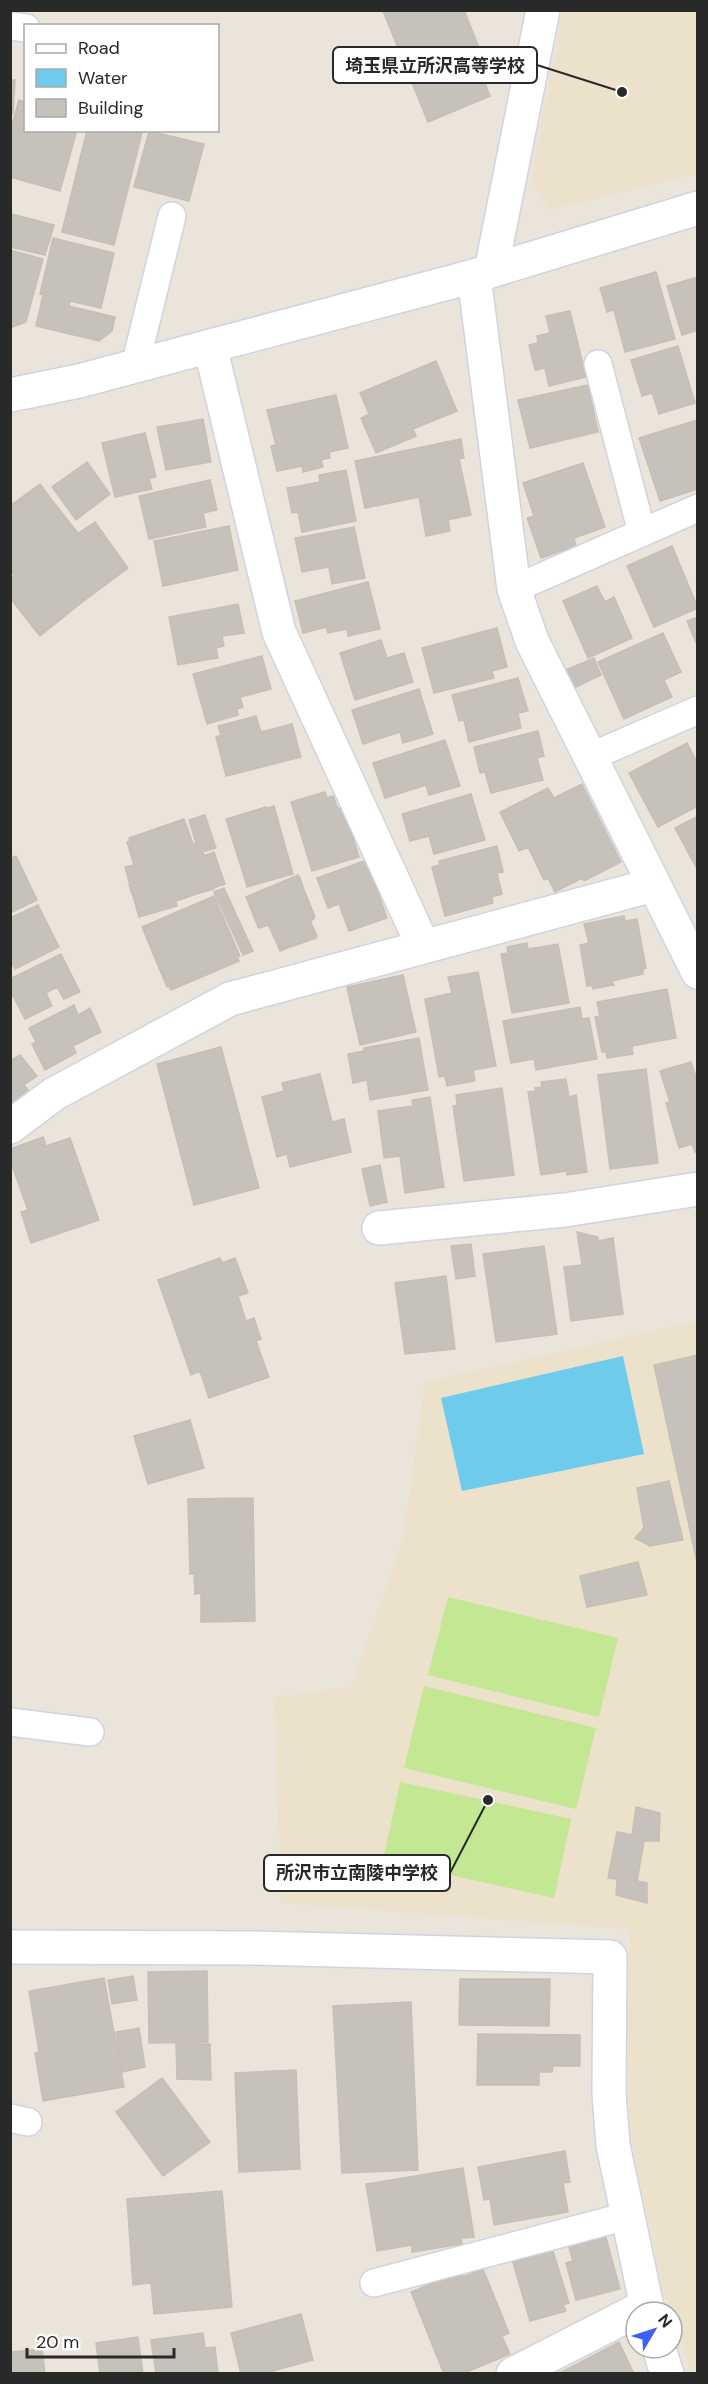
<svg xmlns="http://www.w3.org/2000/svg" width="708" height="2384" font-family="'DM Sans','Noto Sans JP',sans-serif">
	<rect width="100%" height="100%" fill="#ebe4da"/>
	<path fill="#ece1ca" d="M 563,11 L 697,11 L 697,174 L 549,210 L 531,178 Z
		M 697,1321 L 697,2373 L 692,2373 L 666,2298 L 630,2140 L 627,2056 L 630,1929 L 281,1903 L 274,1697 L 352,1687 L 404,1534 L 425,1382 Z"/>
	<path fill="#c4e794" d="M 448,1597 L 618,1638 L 599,1717 L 428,1675 Z
		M 424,1686 L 596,1728 L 576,1809 L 404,1768 Z
		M 400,1782 L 571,1819 L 554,1898 L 383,1860 Z"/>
	<path fill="#6fcbeb" d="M 623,1356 L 644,1454 L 462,1491 L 441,1398 Z"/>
	<path fill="#c6c1ba" stroke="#c6bfb4" stroke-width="1.5" d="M 464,10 L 486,65 L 479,67 L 490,96 L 428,122 L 383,11 Z
		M 10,80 L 15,80 L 13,113 L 10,113 Z
		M 19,100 L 26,102 L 26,130 L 77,130 L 60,191 L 10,177 L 10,131 Z
		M 87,130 L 134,130 L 142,133 L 114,245 L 62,232 Z
		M 149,131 L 204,144 L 189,201 L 134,187 Z
		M 12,214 L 54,225 L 45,255 L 10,247 Z
		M 53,238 L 114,253 L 101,308 L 70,301 L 69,306 L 115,317 L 112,331 L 99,341 L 36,326 L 43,295 L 40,294 Z
		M 10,250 L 43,259 L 26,322 L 10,328 Z
		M 656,272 L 675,339 L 625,352 L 614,310 L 607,312 L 600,288 Z
		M 698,277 L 698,330 L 682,335 L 667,286 Z
		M 570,311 L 586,377 L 549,386 L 545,368 L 535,370 L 529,345 L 538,343 L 537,336 L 550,333 L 546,316 Z
		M 678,346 L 695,403 L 659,414 L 652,393 L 642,396 L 631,360 Z
		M 436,361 L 457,411 L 413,429 L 416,436 L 376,453 L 361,418 L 369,414 L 360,393 Z
		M 588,385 L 598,432 L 530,448 L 518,400 Z
		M 336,395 L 348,448 L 329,452 L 330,458 L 321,460 L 323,467 L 303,472 L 302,466 L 277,471 L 271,446 L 276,445 L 267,410 Z
		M 203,419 L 211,462 L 166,470 L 157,427 Z
		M 697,420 L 698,489 L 660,501 L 639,438 Z
		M 145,433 L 156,477 L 149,479 L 152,489 L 115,497 L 102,443 Z
		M 461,439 L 464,458 L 459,459 L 471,515 L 448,520 L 450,531 L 426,536 L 419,497 L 365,508 L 355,461 Z
		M 87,462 L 110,494 L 76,520 L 52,487 Z
		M 583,463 L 605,527 L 574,538 L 576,546 L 541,558 L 527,518 L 534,516 L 523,483 Z
		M 346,470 L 356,521 L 302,532 L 298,512 L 292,513 L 287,488 L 320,482 L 319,475 Z
		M 210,480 L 217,510 L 203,513 L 206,527 L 149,539 L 139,496 Z
		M 40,484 L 77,534 L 95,522 L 128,568 L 39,634 L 10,596 L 10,579 L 17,574 L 10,565 L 10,506 Z
		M 40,485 L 81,537 L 94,527 L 126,567 L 40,636 L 10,598 L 10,582 L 16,578 L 10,570 L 10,509 Z
		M 229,526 L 238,570 L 163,586 L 154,541 Z
		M 354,527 L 365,578 L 332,584 L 329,567 L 302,572 L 295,538 Z
		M 672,546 L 698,608 L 654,627 L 627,566 Z
		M 368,582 L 380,629 L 348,636 L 347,629 L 328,633 L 326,627 L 303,633 L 295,601 Z
		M 597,586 L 605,602 L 614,597 L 632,638 L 588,658 L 563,601 Z
		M 238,604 L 244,633 L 222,636 L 224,646 L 216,648 L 218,658 L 178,665 L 169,617 Z
		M 698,617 L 698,645 L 697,645 L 687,621 Z
		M 497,628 L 507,667 L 492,671 L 494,678 L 434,693 L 422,648 Z
		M 663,633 L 681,672 L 664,680 L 672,697 L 624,719 L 598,662 Z
		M 381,640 L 387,658 L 404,653 L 413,682 L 355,700 L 340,653 Z
		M 262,656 L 271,689 L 240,697 L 243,707 L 237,709 L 238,715 L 207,724 L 193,674 Z
		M 594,658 L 601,675 L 574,688 L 566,670 Z
		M 518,678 L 528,711 L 518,713 L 521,728 L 469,742 L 464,720 L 459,721 L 452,695 Z
		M 419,689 L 433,734 L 403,743 L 400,732 L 363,744 L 352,710 Z
		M 256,716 L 261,732 L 292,724 L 301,757 L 226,776 L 216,737 L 221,735 L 218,726 Z
		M 538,731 L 544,756 L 537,758 L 543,780 L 491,793 L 485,772 L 480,773 L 474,747 Z
		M 445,740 L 460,786 L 429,795 L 426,785 L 385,798 L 373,763 Z
		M 687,743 L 698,764 L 698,806 L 658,827 L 629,773 Z
		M 582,784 L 621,862 L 584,881 L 582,878 L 555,892 L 548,878 L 544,880 L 528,847 L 519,851 L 500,812 L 548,788 L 554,798 Z
		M 325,792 L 327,798 L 333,796 L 338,809 L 343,806 L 359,857 L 312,871 L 291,802 Z
		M 471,794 L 485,840 L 434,854 L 429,836 L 410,841 L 402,814 Z
		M 274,806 L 293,874 L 247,887 L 228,820 Z
		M 266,807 L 271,824 L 275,822 L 290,872 L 247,886 L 226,819 Z
		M 205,815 L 216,848 L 199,853 L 189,820 Z
		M 698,816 L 698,871 L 675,828 Z
		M 184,819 L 198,858 L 214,852 L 225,884 L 139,914 L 129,885 L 143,880 L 129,838 Z
		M 167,830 L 171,842 L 183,838 L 185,846 L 200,842 L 214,889 L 176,900 L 177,906 L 139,917 L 125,867 L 134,865 L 127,842 Z
		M 497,846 L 503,872 L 497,873 L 502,894 L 492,897 L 493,903 L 445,916 L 432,867 L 440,865 L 439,861 Z
		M 16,856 L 37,900 L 10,913 L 10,859 Z
		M 367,860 L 387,918 L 349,931 L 339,904 L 328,908 L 317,878 Z
		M 298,875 L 315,917 L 310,920 L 317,936 L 280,951 L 268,924 L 258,927 L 246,897 Z
		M 300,878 L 314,919 L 310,921 L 316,938 L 282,950 L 272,924 L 259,928 L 248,896 Z
		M 224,888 L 253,951 L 243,955 L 214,892 Z
		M 214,896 L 240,956 L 167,987 L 142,927 Z
		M 214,900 L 239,961 L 171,990 L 144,929 Z
		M 38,905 L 59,947 L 15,969 L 10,960 L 10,918 Z
		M 624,916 L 625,921 L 637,919 L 646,968 L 643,969 L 643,974 L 612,981 L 614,985 L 593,989 L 592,985 L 587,986 L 580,945 L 589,943 L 584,924 Z
		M 527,943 L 528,949 L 558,944 L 569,1003 L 512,1013 L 501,954 L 508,953 L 507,947 Z
		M 61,954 L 80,992 L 64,999 L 57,987 L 46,993 L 52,1006 L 25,1019 L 10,990 L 10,979 Z
		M 478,972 L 496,1066 L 473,1070 L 475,1081 L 447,1086 L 445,1076 L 439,1077 L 425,999 L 452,993 L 448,977 Z
		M 403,975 L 416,1032 L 360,1045 L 347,987 Z
		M 667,989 L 676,1038 L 632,1046 L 633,1054 L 607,1058 L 606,1052 L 602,1052 L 595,1017 L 600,1016 L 597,1002 Z
		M 74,1005 L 78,1015 L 90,1008 L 101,1032 L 73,1046 L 76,1053 L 45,1070 L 32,1044 L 36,1042 L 29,1028 Z
		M 580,1007 L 582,1019 L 589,1018 L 597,1059 L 536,1070 L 534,1059 L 511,1063 L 503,1021 Z
		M 419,1038 L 428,1090 L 370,1100 L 367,1080 L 353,1083 L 348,1054 L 364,1051 L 364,1048 Z
		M 221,1047 L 259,1188 L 194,1205 L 157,1064 Z
		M 20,1055 L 37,1076 L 24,1085 L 28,1090 L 10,1103 L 10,1061 Z
		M 691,1062 L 696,1077 L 698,1077 L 698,1152 L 695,1152 L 692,1144 L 679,1148 L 666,1103 L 670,1102 L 660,1071 Z
		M 646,1069 L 658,1163 L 610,1169 L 598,1075 Z
		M 320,1074 L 332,1122 L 344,1119 L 351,1152 L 290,1167 L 287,1154 L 277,1157 L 262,1097 L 284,1091 L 282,1083 Z
		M 566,1079 L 569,1097 L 576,1095 L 587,1172 L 567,1175 L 567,1171 L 541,1175 L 528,1092 L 536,1091 L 535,1088 L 542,1087 L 541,1082 Z
		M 502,1088 L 514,1175 L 464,1181 L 453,1106 L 457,1105 L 456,1095 Z
		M 430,1097 L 444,1187 L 405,1193 L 400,1156 L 384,1158 L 378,1111 L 413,1106 L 412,1100 Z
		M 43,1137 L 46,1146 L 70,1138 L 99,1220 L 31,1243 L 21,1212 L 28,1210 L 10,1160 L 10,1149 Z
		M 380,1165 L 387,1202 L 370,1206 L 362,1169 Z
		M 577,1232 L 598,1237 L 598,1241 L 613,1238 L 623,1314 L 571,1321 L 564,1267 L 582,1265 Z
		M 471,1244 L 475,1276 L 456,1279 L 451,1246 Z
		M 544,1246 L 557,1334 L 496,1342 L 483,1254 Z
		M 220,1258 L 222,1263 L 235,1258 L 248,1293 L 238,1296 L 246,1321 L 254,1318 L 261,1339 L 256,1341 L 269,1377 L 209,1398 L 200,1371 L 191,1375 L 158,1280 Z
		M 446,1276 L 455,1349 L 405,1354 L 395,1283 Z
		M 698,1355 L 698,1567 L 654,1365 Z
		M 190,1420 L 204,1468 L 148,1484 L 134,1436 Z
		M 669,1481 L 683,1540 L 650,1546 L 635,1538 L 644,1528 L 637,1488 Z
		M 253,1498 L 255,1621 L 201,1622 L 201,1593 L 195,1594 L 194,1574 L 190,1574 L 188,1499 Z
		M 638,1562 L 647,1595 L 587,1607 L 580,1576 Z
		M 636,1807 L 660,1813 L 659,1841 L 644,1841 L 637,1881 L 647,1883 L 647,1903 L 616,1895 L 617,1879 L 608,1878 L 617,1832 L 632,1835 Z
		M 207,1971 L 208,2042 L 149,2043 L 148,1972 Z
		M 133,1976 L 137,2000 L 112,2004 L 108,1980 Z
		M 104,1978 L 124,2087 L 43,2101 L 35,2053 L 39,2052 L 29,1991 Z
		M 460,1979 L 550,1979 L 549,2026 L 459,2025 Z
		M 411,2002 L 418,2170 L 342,2173 L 333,2006 Z
		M 139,2028 L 145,2067 L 122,2072 L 116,2032 Z
		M 478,2034 L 580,2035 L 580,2066 L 553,2066 L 552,2072 L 539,2072 L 539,2085 L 477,2085 Z
		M 176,2044 L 210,2044 L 211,2080 L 177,2079 Z
		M 296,2070 L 300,2169 L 239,2172 L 235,2073 Z
		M 162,2078 L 210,2142 L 163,2176 L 116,2112 Z
		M 565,2151 L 570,2182 L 563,2183 L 568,2212 L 494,2225 L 490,2199 L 484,2200 L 478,2167 Z
		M 463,2168 L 474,2237 L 461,2238 L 462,2244 L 412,2252 L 412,2245 L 377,2251 L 366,2184 Z
		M 222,2191 L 232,2307 L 154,2314 L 151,2283 L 133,2285 L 127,2199 Z
		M 605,2234 L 620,2289 L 576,2300 L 566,2263 L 573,2261 L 568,2244 Z
		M 552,2248 L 569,2303 L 563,2305 L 566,2311 L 530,2321 L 512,2259 Z
		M 483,2269 L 509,2333 L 502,2336 L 510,2354 L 462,2374 L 444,2374 L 411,2292 L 461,2272 L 463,2277 Z
		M 301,2314 L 313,2360 L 262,2374 L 241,2374 L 231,2333 Z
		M 203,2333 L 205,2348 L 215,2347 L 218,2374 L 156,2374 L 151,2340 Z
		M 138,2337 L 143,2374 L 100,2374 L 96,2343 Z
		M 619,2342 L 634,2374 L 558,2374 Z
		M 42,2349 L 45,2374 L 10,2374 L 10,2352 Z"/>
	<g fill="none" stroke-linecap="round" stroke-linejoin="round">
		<defs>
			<path id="service" d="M 10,26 L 26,28
				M 598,364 L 642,533
				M 135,366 L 172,216
				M 514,589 L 698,508
				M 590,757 L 698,710
				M 10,1722 L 90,1732
				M 10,2118 L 28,2122
				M 374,2283 L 627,2216"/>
			<path id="minor" d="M 491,271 L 543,10
				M 474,276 L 514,589 L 532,641 L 698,972
				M 210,346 L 279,632 L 423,946
				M 10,1127 L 54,1094 L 230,999 L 653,885
				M 379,1228 L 565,1210 L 698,1189
				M 10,1947 L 255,1948 L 610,1957 L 609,2093 L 613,2145 L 648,2312
				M 659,2348 L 667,2374
				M 513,2374 L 646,2306"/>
			<path id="tertiary" d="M 10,395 L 79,381 L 474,276 L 698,208"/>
		</defs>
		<use href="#service" stroke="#d0d3e1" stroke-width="30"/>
		<use href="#minor" stroke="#d0d3e1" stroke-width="36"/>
		<use href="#tertiary" stroke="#d0d3e1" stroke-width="36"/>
		<use href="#service" stroke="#fff" stroke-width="27"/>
		<use href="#minor" stroke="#fff" stroke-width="33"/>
		<use href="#tertiary" stroke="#fff" stroke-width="33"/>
	</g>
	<path fill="none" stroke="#292929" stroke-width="2" d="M622 92L537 65M488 1800L450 1873"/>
	<g fill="#292929" stroke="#fff" stroke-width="2">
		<circle cx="622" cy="92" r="6"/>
		<circle cx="488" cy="1800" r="6"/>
	</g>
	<g fill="#fff" stroke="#292929" stroke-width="2">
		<rect x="333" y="47" width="204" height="36" rx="6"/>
		<rect x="264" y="1855" width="186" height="36" rx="6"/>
	</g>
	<g font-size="18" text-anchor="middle" font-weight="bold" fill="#292929">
		<text x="435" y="72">埼玉県立所沢高等学校</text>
		<text x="357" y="1879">所沢市立南陵中学校</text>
	</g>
	<rect width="708" height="2384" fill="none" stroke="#292929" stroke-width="24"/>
	<rect x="24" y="24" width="195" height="108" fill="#ffffff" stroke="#a9a9a9" stroke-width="1.5"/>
	<rect x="36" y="44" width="30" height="9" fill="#ffffff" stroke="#a9a9a9" stroke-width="1.5"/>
	<text x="78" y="54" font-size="18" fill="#292929">Road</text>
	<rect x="36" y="69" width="30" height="18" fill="#6fcbeb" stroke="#a9a9a9" stroke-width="1.5"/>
	<text x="78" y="84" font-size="18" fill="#292929">Water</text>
	<rect x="36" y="99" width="30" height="18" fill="#c6c1ba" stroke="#a9a9a9" stroke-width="1.5"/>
	<text x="78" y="114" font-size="18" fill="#292929">Building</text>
	<g transform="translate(654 2330) rotate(51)"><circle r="28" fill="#ffffff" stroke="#a9a9a9" stroke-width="1.5"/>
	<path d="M0-4.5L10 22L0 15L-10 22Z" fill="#3d60f5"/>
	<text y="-9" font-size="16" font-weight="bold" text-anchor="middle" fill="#292929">N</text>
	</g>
	<path d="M27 2348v9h147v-9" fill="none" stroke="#292929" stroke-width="3"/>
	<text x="36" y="2348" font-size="18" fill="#292929" stroke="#ffffff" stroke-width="4.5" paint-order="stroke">20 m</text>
</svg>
